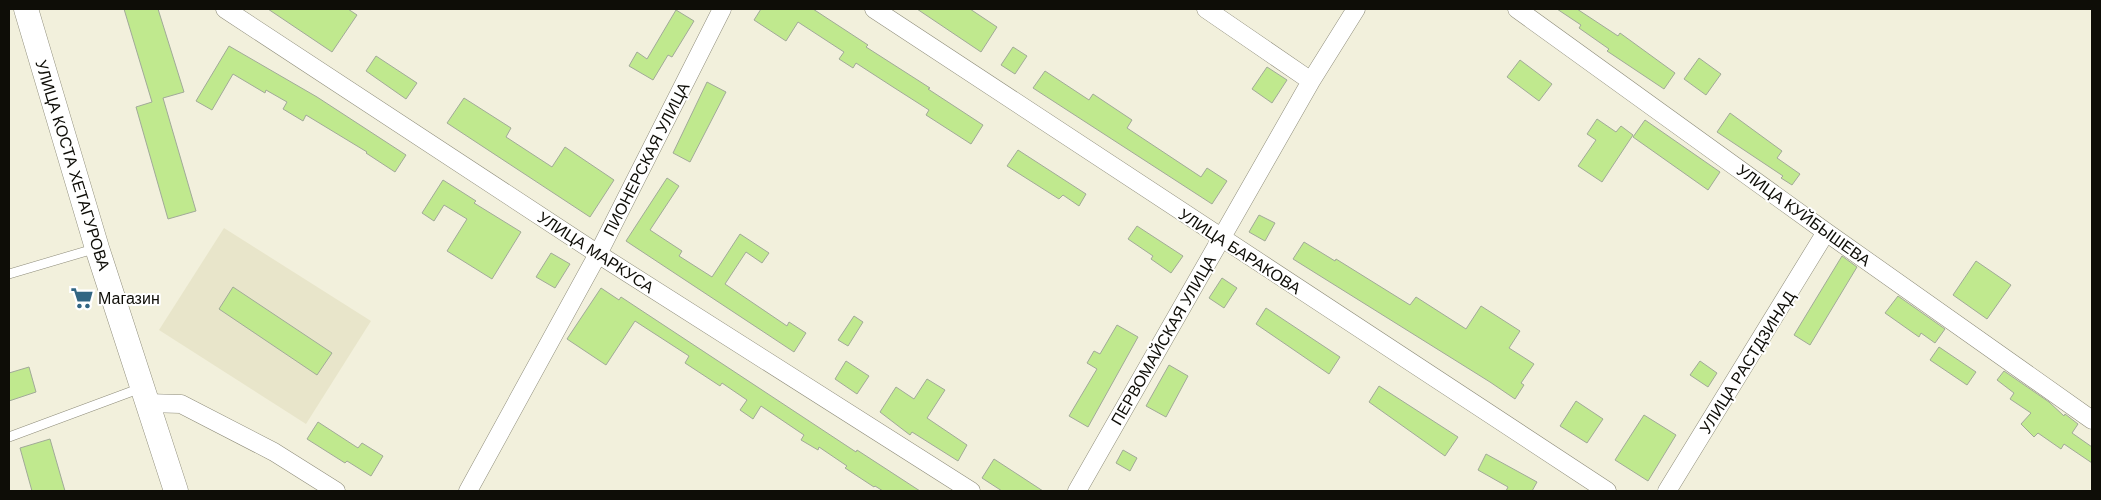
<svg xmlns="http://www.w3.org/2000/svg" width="2101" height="500" font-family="Helvetica,sans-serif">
	<rect width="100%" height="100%" fill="#f2f0dc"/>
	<path fill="#e8e5ca" d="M 224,228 L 371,321 L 306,424 L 159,330 Z"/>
	<path fill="#c0e98e" stroke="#a1aa98" d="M 124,9 L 158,9 L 184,92 L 163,98 L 196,211 L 168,219 L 136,107 L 152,102 Z
		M 268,9 L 348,9 L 357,15 L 332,52 Z
		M 761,9 L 813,9 L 868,45 L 866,47 L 930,88 L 928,89 L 983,125 L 971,144 L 926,115 L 929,110 L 893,87 L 856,63 L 853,68 L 839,59 L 844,52 L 798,22 L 786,41 L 754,20 Z
		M 917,9 L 970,9 L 997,27 L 981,52 Z
		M 1557,9 L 1577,9 L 1618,36 L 1620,33 L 1675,73 L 1664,89 L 1607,51 L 1609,49 L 1579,28 L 1581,25 Z
		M 676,10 L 694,21 L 672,57 L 668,55 L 653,80 L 629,66 L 637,52 L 647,59 Z
		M 229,46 L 317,97 L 406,155 L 395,172 L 366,153 L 367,152 L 306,115 L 303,121 L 283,109 L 287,102 L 266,90 L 265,93 L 233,74 L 212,110 L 196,101 Z
		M 1013,47 L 1027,56 L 1015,74 L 1001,65 Z
		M 376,56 L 417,83 L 406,99 L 366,71 Z
		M 1699,58 L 1721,74 L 1706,95 L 1684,79 Z
		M 1520,60 L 1552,84 L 1539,101 L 1507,77 Z
		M 1267,67 L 1287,80 L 1272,103 L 1252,89 Z
		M 1045,71 L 1089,100 L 1093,94 L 1132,120 L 1127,128 L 1201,177 L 1207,168 L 1227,181 L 1212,204 L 1033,88 Z
		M 707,82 L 726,92 L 690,162 L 673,153 Z
		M 464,98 L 511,128 L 506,137 L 552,167 L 565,147 L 614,180 L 590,217 L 447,123 Z
		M 1730,113 L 1782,151 L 1777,158 L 1800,174 L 1792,185 L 1781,178 L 1783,176 L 1717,132 Z
		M 1597,119 L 1616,132 L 1621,126 L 1633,135 L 1602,182 L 1578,166 L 1596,140 L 1587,134 Z
		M 1645,120 L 1720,172 L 1708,190 L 1633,137 Z
		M 1018,150 L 1086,194 L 1079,206 L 1063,195 L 1059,199 L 1007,166 Z
		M 667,178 L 679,186 L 650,230 L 682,251 L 679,256 L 712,277 L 740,234 L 769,253 L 762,263 L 746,252 L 725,284 L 787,326 L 789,322 L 806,333 L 794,352 L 626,241 Z
		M 443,180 L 476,201 L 474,203 L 521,232 L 492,279 L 447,251 L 467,219 L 444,205 L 434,221 L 422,213 Z
		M 1259,215 L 1275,223 L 1265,241 L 1249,232 Z
		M 1137,226 L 1183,256 L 1171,273 L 1151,259 L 1153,256 L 1128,239 Z
		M 1304,242 L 1335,261 L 1336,259 L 1410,305 L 1416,297 L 1466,329 L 1481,306 L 1520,331 L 1509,348 L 1534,364 L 1521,383 L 1524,385 L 1515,399 L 1490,382 L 1293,259 Z
		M 551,253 L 570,264 L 555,288 L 536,277 Z
		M 1842,256 L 1857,267 L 1810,345 L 1794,335 Z
		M 1976,261 L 2011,285 L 1987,319 L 1953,295 Z
		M 1222,278 L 1237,288 L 1224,308 L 1209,298 Z
		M 233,287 L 332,353 L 317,375 L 219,309 Z
		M 601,288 L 619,300 L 621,297 L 856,452 L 857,450 L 920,491 L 883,491 L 875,486 L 874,487 L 845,468 L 847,466 L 819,447 L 818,450 L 801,440 L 804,435 L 761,406 L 753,419 L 740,410 L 747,400 L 722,383 L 720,386 L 685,363 L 689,356 L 635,321 L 606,365 L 567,339 Z
		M 1898,296 L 1945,329 L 1935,343 L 1921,333 L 1919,337 L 1885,313 Z
		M 1266,308 L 1340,357 L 1329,374 L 1256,324 Z
		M 854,316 L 863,322 L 848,346 L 838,340 Z
		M 1117,325 L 1138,337 L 1088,427 L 1069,416 L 1097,369 L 1087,363 L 1094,351 L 1100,354 Z
		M 1939,347 L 1976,372 L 1967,385 L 1930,360 Z
		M 846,361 L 869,376 L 857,394 L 835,379 Z
		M 1700,361 L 1717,373 L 1708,387 L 1690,375 Z
		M 1169,365 L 1188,376 L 1166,417 L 1146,406 Z
		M 29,367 L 36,392 L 9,401 L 9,373 Z
		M 2004,371 L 2049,402 L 2064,416 L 2065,414 L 2078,424 L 2072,433 L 2092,447 L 2092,463 L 2064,444 L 2061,449 L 2038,433 L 2034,437 L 2021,424 L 2031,413 L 2010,399 L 2014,393 L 1997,380 Z
		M 927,379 L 945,390 L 927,418 L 967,445 L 958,461 L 912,432 L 910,435 L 880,412 L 896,387 L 914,399 Z
		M 1379,386 L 1458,437 L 1445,456 L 1369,402 Z
		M 1576,401 L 1603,419 L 1587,443 L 1560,426 Z
		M 1644,415 L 1676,435 L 1648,481 L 1615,460 Z
		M 318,422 L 358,448 L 362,443 L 383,456 L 371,476 L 347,461 L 345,463 L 307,439 Z
		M 50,439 L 65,491 L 32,491 L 20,448 Z
		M 1123,450 L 1137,458 L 1130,471 L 1116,463 Z
		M 1486,454 L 1537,482 L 1532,491 L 1506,491 L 1508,487 L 1478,470 Z
		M 994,459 L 1043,491 L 1002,491 L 982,478 Z"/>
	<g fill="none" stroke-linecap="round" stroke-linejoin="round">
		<defs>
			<path id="lane" d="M 9,274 L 97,248
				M 9,437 L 141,388"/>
			<path id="street" d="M 225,9 L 598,254 L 971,491
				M 874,9 L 1607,491
				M 1206,9 L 1311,81
				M 1517,9 L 1826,232 L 2092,420
				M 147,403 L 181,404 L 274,452 L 336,491
				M 468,491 L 598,254 L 722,9
				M 1077,491 L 1311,81 L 1356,9
				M 1667,491 L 1826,232"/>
			<path id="secondary" d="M 26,9 L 97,248 L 176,491"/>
		</defs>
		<use href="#lane" stroke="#8e8c7a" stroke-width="10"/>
		<use href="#street" stroke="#8e8c7a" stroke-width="19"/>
		<use href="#secondary" stroke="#8e8c7a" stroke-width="25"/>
		<use href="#lane" stroke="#fff" stroke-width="9"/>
		<use href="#street" stroke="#fff" stroke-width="18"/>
		<use href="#secondary" stroke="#fff" stroke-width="24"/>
	</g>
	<defs>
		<symbol id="supermarket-bare" viewBox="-9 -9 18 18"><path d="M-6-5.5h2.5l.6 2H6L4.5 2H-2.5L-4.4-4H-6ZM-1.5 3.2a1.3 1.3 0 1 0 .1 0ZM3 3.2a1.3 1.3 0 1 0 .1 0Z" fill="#326683" stroke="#fff" stroke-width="2.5" paint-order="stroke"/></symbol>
	</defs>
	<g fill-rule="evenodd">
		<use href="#supermarket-bare" x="66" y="282" width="32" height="32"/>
	</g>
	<g text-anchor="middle" stroke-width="4" stroke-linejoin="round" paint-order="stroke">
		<g font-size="16" fill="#0e0d07" stroke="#fff">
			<text transform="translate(646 159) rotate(-63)" y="6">ПИОНЕРСКАЯ УЛИЦА</text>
			<text transform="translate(73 165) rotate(73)" y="6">УЛИЦА КОСТА ХЕТАГУРОВА</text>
			<text transform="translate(1804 215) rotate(36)" y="6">УЛИЦА КУЙБЫШЕВА</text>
			<text transform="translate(1240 251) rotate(33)" y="6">УЛИЦА БАРАКОВА</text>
			<text transform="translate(596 252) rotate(33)" y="6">УЛИЦА МАРКУСА</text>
			<text transform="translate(1163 340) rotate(-60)" y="6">ПЕРВОМАЙСКАЯ УЛИЦА</text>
			<text transform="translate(1747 362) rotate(-58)" y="6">УЛИЦА РАСТДЗИНАД</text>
		</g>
		<g font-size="16" fill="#0e0d07" stroke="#fff" text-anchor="start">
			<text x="98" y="304">Магазин</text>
		</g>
	</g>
	<rect width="2101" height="500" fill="none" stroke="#0e0d07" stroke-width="20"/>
</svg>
